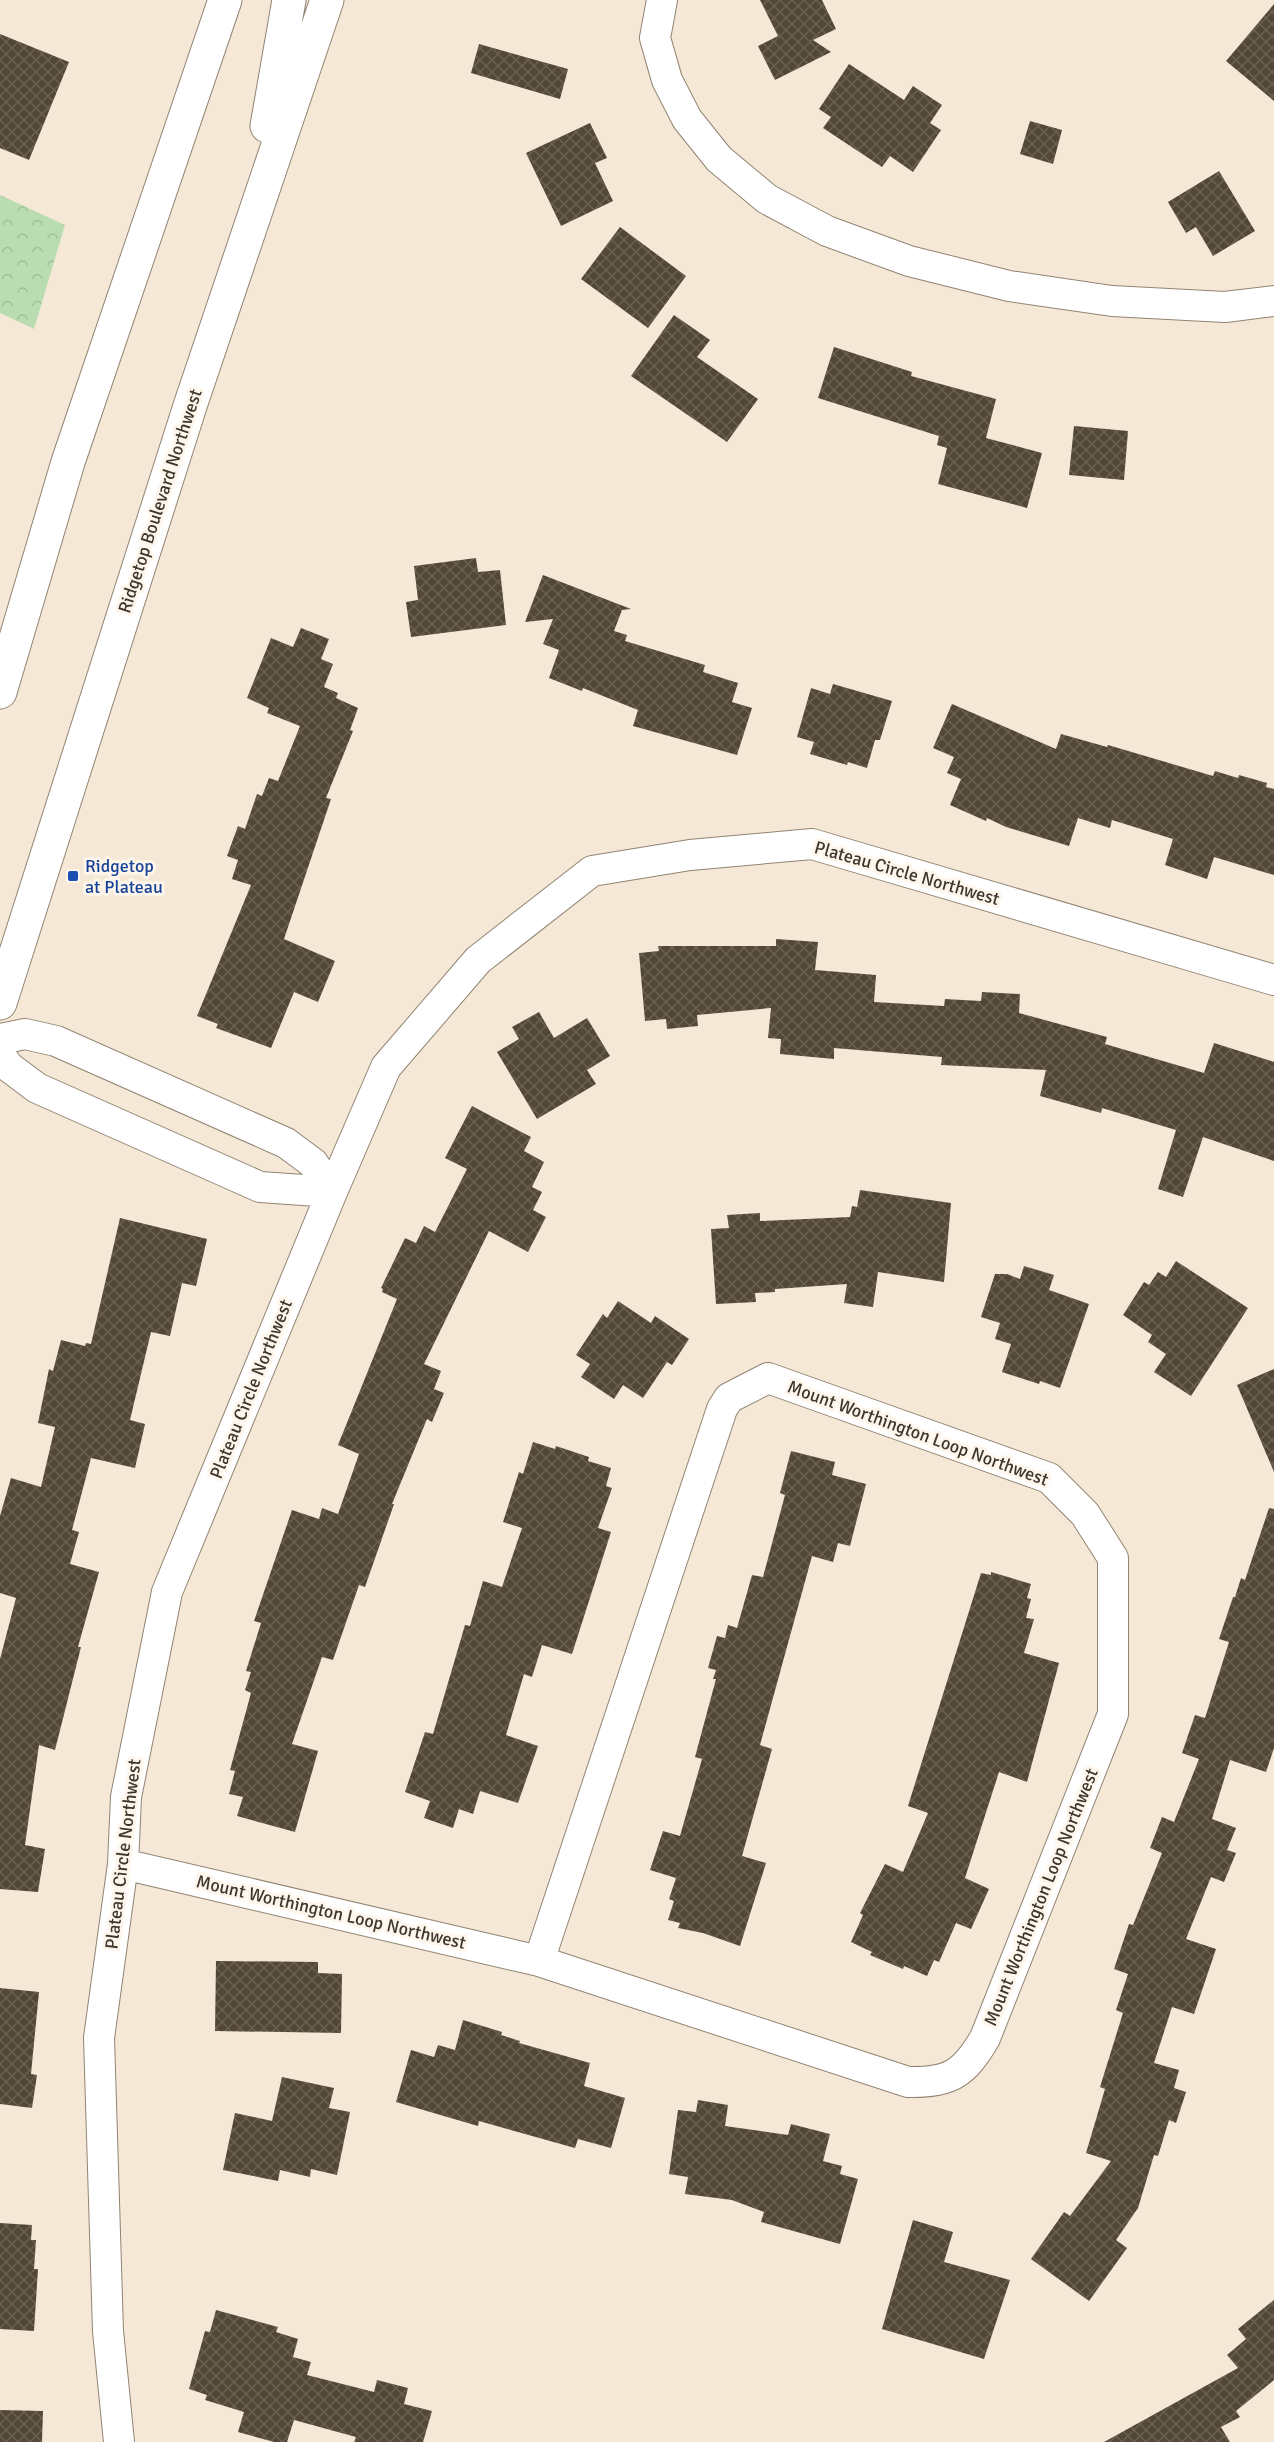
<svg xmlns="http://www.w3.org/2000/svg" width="1274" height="2442" font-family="Signika,sans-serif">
	<defs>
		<pattern id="forest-crowns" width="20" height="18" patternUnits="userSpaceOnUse" patternTransform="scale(1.5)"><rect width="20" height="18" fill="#b9ddb0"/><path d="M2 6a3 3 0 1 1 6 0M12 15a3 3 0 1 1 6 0" fill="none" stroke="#a0be98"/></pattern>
		<pattern id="building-cross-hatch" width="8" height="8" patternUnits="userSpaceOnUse" patternTransform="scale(1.5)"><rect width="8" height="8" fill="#534738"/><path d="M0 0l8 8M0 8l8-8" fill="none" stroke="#6a6053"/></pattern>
	</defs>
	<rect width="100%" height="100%" fill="#f6e8d6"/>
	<path fill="url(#forest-crowns)" d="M 0,195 L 65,225 L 34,329 L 0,313 Z"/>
	<path fill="url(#building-cross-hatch)" d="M 760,0 L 822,0 L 836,29 L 813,40 L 831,52 L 775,80 L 758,46 L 778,36 Z
		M 1274,4 L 1274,101 L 1226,61 Z
		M 0,34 L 69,62 L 29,160 L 0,148 Z
		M 479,44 L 568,69 L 560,99 L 471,73 Z
		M 849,64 L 904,100 L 913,86 L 942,105 L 930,123 L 941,130 L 913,172 L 890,156 L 882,167 L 823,128 L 831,117 L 819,109 Z
		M 1030,121 L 1062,130 L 1053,164 L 1020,154 Z
		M 590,123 L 607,158 L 595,163 L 613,201 L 561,226 L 526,153 Z
		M 1219,171 L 1255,231 L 1213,256 L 1196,227 L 1186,233 L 1168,202 Z
		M 620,227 L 686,276 L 648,328 L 581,279 Z
		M 674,315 L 710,340 L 697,357 L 758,399 L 727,442 L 631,376 Z
		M 834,347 L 912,372 L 911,376 L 996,399 L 986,438 L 1042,453 L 1027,508 L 938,484 L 947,448 L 937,445 L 939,436 L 818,398 Z
		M 1074,426 L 1128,431 L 1124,480 L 1069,475 Z
		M 476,558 L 478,572 L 500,570 L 506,625 L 411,637 L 406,602 L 418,600 L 414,566 Z
		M 543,575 L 631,609 L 622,610 L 614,631 L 627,635 L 625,641 L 705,665 L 703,672 L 738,683 L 732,702 L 752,708 L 737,755 L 633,726 L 638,710 L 583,688 L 582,691 L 549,678 L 559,650 L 543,644 L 553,619 L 525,622 Z
		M 301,628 L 329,639 L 321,659 L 333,664 L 324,687 L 338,693 L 336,698 L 358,708 L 350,730 L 353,731 L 326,798 L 331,799 L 284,939 L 335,961 L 318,1002 L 294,992 L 271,1048 L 216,1028 L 218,1024 L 197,1016 L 251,885 L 232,879 L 238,860 L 227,856 L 238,826 L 245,829 L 257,794 L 262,796 L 269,778 L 278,781 L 300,726 L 267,713 L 269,708 L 247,698 L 271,638 L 293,647 Z
		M 833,684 L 892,701 L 880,740 L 875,740 L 867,768 L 848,762 L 847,765 L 810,754 L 814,742 L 797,737 L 811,688 L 830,694 Z
		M 952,704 L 1056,749 L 1061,734 L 1107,747 L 1108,745 L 1213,776 L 1215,771 L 1238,778 L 1239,775 L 1267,783 L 1266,787 L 1274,789 L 1274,875 L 1214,857 L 1207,879 L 1165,865 L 1173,839 L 1112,820 L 1110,828 L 1078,818 L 1069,846 L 1006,827 L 987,818 L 986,821 L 950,805 L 961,779 L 947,773 L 954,757 L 933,748 Z
		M 776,939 L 818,942 L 815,970 L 876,975 L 874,1002 L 944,1006 L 945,999 L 981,1001 L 982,992 L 1020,994 L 1019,1013 L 1107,1037 L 1105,1044 L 1204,1073 L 1214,1043 L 1274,1062 L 1274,1161 L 1203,1137 L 1183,1197 L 1158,1189 L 1176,1130 L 1102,1108 L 1101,1113 L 1040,1096 L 1046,1070 L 941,1065 L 942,1057 L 834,1048 L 834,1059 L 780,1054 L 781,1039 L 768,1038 L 771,1008 L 697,1015 L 698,1026 L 667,1029 L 666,1019 L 645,1021 L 639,953 L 659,951 L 658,946 L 776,946 Z
		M 539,1012 L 554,1038 L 587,1018 L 610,1056 L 587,1070 L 596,1084 L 537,1119 L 497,1052 L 519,1039 L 512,1027 Z
		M 472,1106 L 531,1137 L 524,1151 L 544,1162 L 532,1187 L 542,1192 L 533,1210 L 546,1217 L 528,1252 L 489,1231 L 424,1364 L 441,1371 L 434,1389 L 444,1393 L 432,1422 L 427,1419 L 392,1504 L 394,1504 L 365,1587 L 359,1585 L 333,1660 L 322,1657 L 292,1744 L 318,1751 L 295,1832 L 237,1816 L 243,1797 L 229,1794 L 235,1771 L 230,1770 L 251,1693 L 245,1690 L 251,1672 L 246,1671 L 261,1623 L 254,1621 L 292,1510 L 319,1519 L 322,1508 L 338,1514 L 359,1454 L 338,1445 L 397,1299 L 382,1292 L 383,1289 L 381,1288 L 405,1238 L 416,1243 L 424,1226 L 435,1232 L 467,1169 L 445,1158 Z
		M 860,1190 L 951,1203 L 944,1282 L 878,1272 L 873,1307 L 844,1303 L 847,1284 L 775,1289 L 775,1292 L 755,1293 L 756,1302 L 716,1304 L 711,1229 L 729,1228 L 727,1215 L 760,1213 L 760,1221 L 850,1217 L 852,1206 L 857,1207 Z
		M 120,1218 L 207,1239 L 196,1286 L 182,1283 L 170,1336 L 151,1332 L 130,1420 L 145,1424 L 135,1468 L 91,1458 L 72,1530 L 79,1532 L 70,1564 L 99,1572 L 78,1647 L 81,1647 L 55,1750 L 39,1745 L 25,1845 L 45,1849 L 38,1892 L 0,1889 L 0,1659 L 16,1598 L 0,1593 L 0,1516 L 11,1478 L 41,1487 L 55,1427 L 38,1423 L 49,1369 L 53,1371 L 61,1340 L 85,1346 L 86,1343 L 91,1344 Z
		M 1176,1261 L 1248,1308 L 1191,1396 L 1154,1372 L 1166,1354 L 1148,1342 L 1152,1335 L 1123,1315 L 1144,1282 L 1149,1285 L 1158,1272 L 1166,1277 Z
		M 1024,1266 L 1054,1275 L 1049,1290 L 1089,1304 L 1060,1388 L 1040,1381 L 1039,1384 L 1002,1372 L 1011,1344 L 995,1339 L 1000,1323 L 981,1317 L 995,1274 L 1007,1274 L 1020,1279 Z
		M 618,1301 L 651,1323 L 655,1316 L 689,1339 L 672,1365 L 667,1362 L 643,1398 L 623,1385 L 614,1399 L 581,1377 L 590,1364 L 576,1355 L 603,1314 L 607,1318 Z
		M 1274,1369 L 1274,1472 L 1237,1385 Z
		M 533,1442 L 555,1449 L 556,1446 L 589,1457 L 588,1461 L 611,1468 L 606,1486 L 612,1488 L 598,1528 L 611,1532 L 572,1654 L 542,1645 L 532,1677 L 524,1674 L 506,1735 L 538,1746 L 518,1803 L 480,1791 L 473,1814 L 459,1809 L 453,1828 L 424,1818 L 430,1801 L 405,1792 L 425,1732 L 433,1734 L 465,1625 L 470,1626 L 483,1581 L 502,1587 L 522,1528 L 503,1522 L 519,1472 L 523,1474 Z
		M 791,1451 L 835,1462 L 832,1475 L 866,1484 L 850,1546 L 838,1543 L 833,1562 L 812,1556 L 760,1745 L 772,1749 L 742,1856 L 766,1863 L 740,1946 L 703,1933 L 678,1928 L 680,1923 L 668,1920 L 674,1901 L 669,1899 L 676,1878 L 650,1870 L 663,1831 L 680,1836 L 702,1759 L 695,1757 L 716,1679 L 713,1679 L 716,1670 L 708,1668 L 717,1636 L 725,1638 L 728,1625 L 737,1628 L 752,1575 L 763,1577 L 785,1495 L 780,1493 Z
		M 1269,1508 L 1274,1509 L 1274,1748 L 1266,1772 L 1230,1760 L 1212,1819 L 1236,1828 L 1227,1850 L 1236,1853 L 1224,1882 L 1211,1877 L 1186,1939 L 1216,1949 L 1194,2014 L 1172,2007 L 1154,2063 L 1179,2070 L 1174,2088 L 1186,2092 L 1176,2123 L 1169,2120 L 1158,2156 L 1154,2155 L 1138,2208 L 1116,2240 L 1127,2248 L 1089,2301 L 1031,2259 L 1064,2212 L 1070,2216 L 1111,2161 L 1086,2153 L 1105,2089 L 1100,2087 L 1123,2013 L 1116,2010 L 1128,1974 L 1114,1969 L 1129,1924 L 1133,1925 L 1162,1853 L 1150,1848 L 1162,1817 L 1174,1822 L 1199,1759 L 1182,1753 L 1195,1715 L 1205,1718 L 1229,1642 L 1219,1639 L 1233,1597 L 1235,1597 L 1241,1578 L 1245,1580 Z
		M 991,1572 L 1031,1584 L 1027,1598 L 1031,1599 L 1026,1618 L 1034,1619 L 1024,1653 L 1059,1663 L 1027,1782 L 999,1772 L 965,1878 L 989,1889 L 971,1929 L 956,1923 L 939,1962 L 934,1960 L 927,1976 L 904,1966 L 903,1969 L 870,1955 L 872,1952 L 851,1942 L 863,1915 L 860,1913 L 885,1864 L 903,1872 L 928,1813 L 908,1806 L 981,1573 L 991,1575 Z
		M 216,1961 L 318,1962 L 318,1973 L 342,1974 L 341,2033 L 215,2031 Z
		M 0,1988 L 39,1992 L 31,2074 L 37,2075 L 32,2108 L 0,2104 Z
		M 463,2020 L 502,2032 L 501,2035 L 520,2041 L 519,2043 L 590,2063 L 584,2086 L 625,2098 L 611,2148 L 578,2139 L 575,2148 L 479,2121 L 478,2126 L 396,2102 L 411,2050 L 434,2057 L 438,2045 L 455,2050 Z
		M 282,2077 L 334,2088 L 329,2108 L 350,2112 L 337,2175 L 311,2169 L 310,2177 L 280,2170 L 278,2181 L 223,2170 L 235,2113 L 272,2121 Z
		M 698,2100 L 728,2105 L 725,2126 L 788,2135 L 791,2124 L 830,2134 L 823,2161 L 842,2166 L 840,2174 L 858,2179 L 840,2244 L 761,2222 L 764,2212 L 732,2200 L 685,2194 L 688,2177 L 669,2174 L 678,2110 L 696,2112 Z
		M 913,2220 L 953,2232 L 944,2262 L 1010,2280 L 984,2359 L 882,2329 Z
		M 0,2223 L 32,2225 L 31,2240 L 36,2240 L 34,2269 L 38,2269 L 34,2331 L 0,2329 Z
		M 1274,2300 L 1274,2380 L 1236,2411 L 1240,2417 L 1221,2427 L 1230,2442 L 1104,2442 L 1238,2368 L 1227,2355 L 1246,2339 L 1238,2329 Z
		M 216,2310 L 278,2327 L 276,2332 L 298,2339 L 293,2357 L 311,2362 L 307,2375 L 374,2392 L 377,2380 L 408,2388 L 404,2404 L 432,2411 L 423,2442 L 354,2442 L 356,2437 L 294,2420 L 287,2442 L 274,2442 L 238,2432 L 244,2412 L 205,2400 L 207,2395 L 189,2389 L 205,2331 L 210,2332 Z
		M 0,2410 L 43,2411 L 42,2442 L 0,2442 Z"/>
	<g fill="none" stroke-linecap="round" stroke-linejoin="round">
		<defs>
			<path id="minor" d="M 662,0 L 655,38 L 667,80 L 687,119 L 719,159 L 767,199 L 827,231 L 909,261 L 1009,286 L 1112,301 L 1225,307 L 1274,301
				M 0,1039 L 25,1034 L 56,1041 L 286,1143 L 313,1163 L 332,1192
				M 0,1055 L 9,1067 L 37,1088 L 260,1187 L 332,1192
				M 123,1864 L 539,1961 L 908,2082 C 950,2083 964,2074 985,2038 L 1113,1714 L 1113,1558 L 1085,1514 L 1049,1478 L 768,1378 L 729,1398 L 722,1409 L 539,1961
				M 119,2442 L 108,2331 L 99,2038 L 123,1864 L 126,1797 L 167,1592 L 332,1192 L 386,1067 L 478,960 L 592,871 L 690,855 L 812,844 L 1274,980"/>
			<path id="secondary" d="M 267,126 L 289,0
				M 0,692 L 68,462 L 225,0
				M 0,1003 L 190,406 L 327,0"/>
		</defs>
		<use href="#minor" stroke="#918473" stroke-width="32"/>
		<use href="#secondary" stroke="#918473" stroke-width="35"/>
		<use href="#minor" stroke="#fff" stroke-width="30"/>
		<use href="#secondary" stroke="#fff" stroke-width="33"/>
	</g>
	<rect fill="#1a4fb4" stroke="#fff6eb" stroke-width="2" x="67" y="870" width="12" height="12" rx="3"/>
	<g text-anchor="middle" stroke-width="6" stroke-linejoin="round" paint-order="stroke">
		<g font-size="18" fill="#3c372f" stroke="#fff6eb">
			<text transform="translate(160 501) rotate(-72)" y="6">Ridgetop Boulevard Northwest</text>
			<text transform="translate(907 873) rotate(16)" y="6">Plateau Circle Northwest</text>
			<text transform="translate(251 1389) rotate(-68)" y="6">Plateau Circle Northwest</text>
			<text transform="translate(918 1433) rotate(20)" y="6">Mount Worthington Loop Northwest</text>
			<text transform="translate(123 1854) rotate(-83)" y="6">Plateau Circle Northwest</text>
			<text transform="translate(1041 1897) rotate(-68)" y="6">Mount Worthington Loop Northwest</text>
			<text transform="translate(331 1912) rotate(13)" y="6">Mount Worthington Loop Northwest</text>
		</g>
		<g font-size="18" fill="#164399" stroke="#fff6eb" text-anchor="start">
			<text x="85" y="872">Ridgetop<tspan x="85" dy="21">at Plateau</tspan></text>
		</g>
	</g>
</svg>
